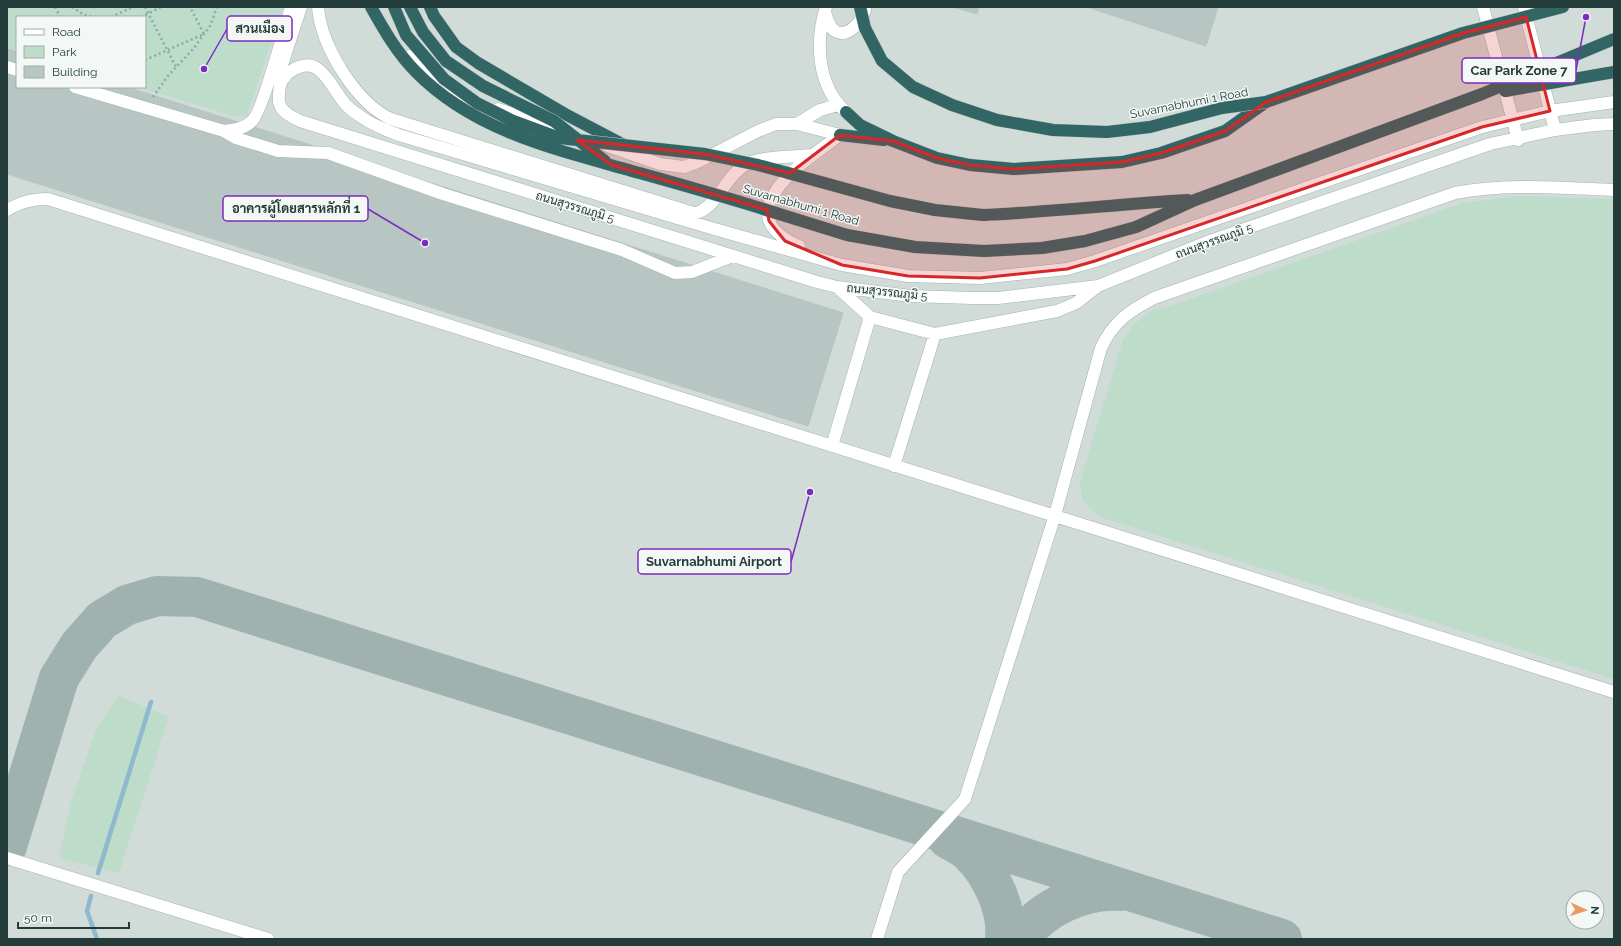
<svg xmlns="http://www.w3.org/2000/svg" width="1621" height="946" font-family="Raleway,Sarabun,sans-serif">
	<rect width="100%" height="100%" fill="#e3ece9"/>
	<path fill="#d1dbd8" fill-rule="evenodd" d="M 7,7 L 1614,7 L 1614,939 L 7,939 ZM 17,17 L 145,17 L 145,87 L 17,87 ZM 1573,898 L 1597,898 L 1597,922 L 1573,922 Z"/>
	<path fill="#bddcca" d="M 7,7 L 283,7 L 247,115 L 234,116 L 138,87 L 145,87 L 145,17 L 17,17 L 17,51 L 7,48 Z
		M 1520,196 L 1614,199 L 1614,679 L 1100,517 L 1082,500 L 1080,482 L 1123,340 L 1133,325 L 1151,311 L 1176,304 L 1463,203 Z
		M 119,696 L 169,717 L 119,873 L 59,858 L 71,801 L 97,727 Z"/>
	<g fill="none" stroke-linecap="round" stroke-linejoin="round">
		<path stroke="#8eb9ce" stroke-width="4.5" d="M 98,873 L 151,702
			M 91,896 L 87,911 L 97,939"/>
		<path stroke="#a0b2af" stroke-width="40" d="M 948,839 C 955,843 964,847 969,852 C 991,873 1008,909 1005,939
			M 7,846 L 59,678 L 79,646 L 102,620 L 127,605 L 157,596 L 197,597 L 1282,939
			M 1020,939 C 1041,908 1084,888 1121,891"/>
	</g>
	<path fill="#b8c6c3" stroke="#b5c5c1" d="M 953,7 L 979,7 L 977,14 Z
		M 1087,7 L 1218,7 L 1206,46 Z
		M 7,49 L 17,52 L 17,87 L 127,87 L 843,313 L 808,426 L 7,174 Z"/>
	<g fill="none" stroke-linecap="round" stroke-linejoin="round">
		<defs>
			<path id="minor" d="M 318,7 C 321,46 356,103 391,119 L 687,211 C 691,212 696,214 699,212 C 717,205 727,175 745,165 C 761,156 793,157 812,155
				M 826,7 C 815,42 817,86 846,112
				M 1483,7 L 1518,140
				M 1524,7 L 1555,130
				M 825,12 C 827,19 829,27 835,31 C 848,39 862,21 865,10
				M 409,56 C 428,76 442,89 469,99
				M 7,67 L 17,70
				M 277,80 L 301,7
				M 75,87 L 224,131 L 236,138 L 278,151 L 328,153 L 443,194 L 622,250 L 675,273 L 692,272 L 733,256
				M 1614,102 L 1550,111 L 1482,127 L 1095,261 L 1067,269 L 980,278 L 908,276 L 842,265 L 711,228 L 399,135 C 385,130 372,125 360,116 C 355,113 350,109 346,105 C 331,89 321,51 291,71 C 283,76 279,85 279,95 C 277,110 288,115 300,121 L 817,282 L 837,287 L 911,296 L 972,298 L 998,298 L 1098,286 L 1207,242 L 1490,144 L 1555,130 L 1594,125 L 1614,124
				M 498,109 L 568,133
				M 797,124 L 820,110 L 838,105
				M 224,131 C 234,130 244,129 252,121 C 261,115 286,24 291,7
				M 608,146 L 660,164 L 684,167 L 698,162 L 758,131 L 776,124 L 797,124 L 840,135
				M 7,210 C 21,202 32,199 48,199 L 1614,692
				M 799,246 C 723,213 806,160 840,135
				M 837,287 L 870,317 L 935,334 L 1057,311 L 1076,303 L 1098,286
				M 832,446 L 870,317
				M 894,466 L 935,334
				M 7,858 L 268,939
				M 877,939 L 898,872 L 965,799 L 1055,515 L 1101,348 C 1113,322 1129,311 1154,298 L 1455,193 C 1507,183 1561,188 1614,190"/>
			<path id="highway" d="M 430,7 L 434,16 L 456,47 L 478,63 L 565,114 L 624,145
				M 846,112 L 860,125 L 893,141 L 937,158 L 970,165 L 1014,169 L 1122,162 L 1161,153 L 1225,131 L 1266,102
				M 840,135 L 884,140
				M 758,165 L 788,173
				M 776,213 L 847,235 L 915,247 L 984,251 L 1042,248 L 1085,241 L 1136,227 L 1195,200 L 1482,94
				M 983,215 C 1051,212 1120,204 1188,200"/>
		</defs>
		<use href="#minor" stroke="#a6b4b1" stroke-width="13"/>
		<use href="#highway" stroke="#c1c8c8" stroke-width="13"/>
		<path stroke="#85ada7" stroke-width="2.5" stroke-dasharray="2 3" stroke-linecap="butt" d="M 55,7 L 60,17
			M 72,7 L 84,15 L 95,17
			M 145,7 L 176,67
			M 111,17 L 133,7
			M 141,17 L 161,7
			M 145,60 L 204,34 L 190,7
			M 153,97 L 168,76 L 194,48 L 204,34 L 210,26 L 217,7"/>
		<use href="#minor" stroke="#fff" stroke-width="12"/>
		<use href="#highway" stroke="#316664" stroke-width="12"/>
		<defs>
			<path id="highway-bridge" d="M 371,7 C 384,30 397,53 416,72 C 472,129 550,148 625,169 C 675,183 726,197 776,213
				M 394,7 L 406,35 L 444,79 L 477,103 L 513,121 L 559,138 L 705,154 L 758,165
				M 410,7 L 423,32 L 446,61 L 483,86 L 554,121 L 605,161
				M 860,7 L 865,28 L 882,61 L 913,87 L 952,105 L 997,120 L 1053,130 L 1107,132 L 1150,127 L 1222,108 L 1266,102 L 1463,33 L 1563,7
				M 1505,91 L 1614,72
				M 1482,94 L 1614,39
				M 788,173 L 890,201 L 935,210 L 983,215"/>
		</defs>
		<use href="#highway-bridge" stroke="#c1c8c8" stroke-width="13" stroke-linecap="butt"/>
		<use href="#highway-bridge" stroke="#316664" stroke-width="12"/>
	</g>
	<path fill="#d62828" fill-opacity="0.2" stroke="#d62828" stroke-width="3" stroke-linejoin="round" d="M 1526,17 L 1550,111 L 1482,127 L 1095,261 L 1067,269 L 980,278 L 908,276 L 842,265 L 785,241 L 769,221 L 767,210 L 611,165 L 577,140 L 705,154 L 790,173 L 840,135 L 893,141 L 937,158 L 970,165 L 1014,169 L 1122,162 L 1161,153 L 1225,131 L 1266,102 L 1463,33 Z"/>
	<g text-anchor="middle" stroke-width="3" stroke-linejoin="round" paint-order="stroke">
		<g font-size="12" fill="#233c39" stroke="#f3f8f7">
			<text transform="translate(1189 103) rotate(-11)" y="4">Suvarnabhumi 1 Road</text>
			<text transform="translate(801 205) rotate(16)" y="4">Suvarnabhumi 1 Road</text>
			<text transform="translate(575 207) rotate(17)" y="4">ถนนสุวรรณภูมิ 5</text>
			<text transform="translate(1214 241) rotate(-20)" y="4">ถนนสุวรรณภูมิ 5</text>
			<text transform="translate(887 292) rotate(6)" y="4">ถนนสุวรรณภูมิ 5</text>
		</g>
	</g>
	<path fill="none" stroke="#7b2cbf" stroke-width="1.5" d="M204 69L227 29M1586 17L1576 70M425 243L368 209M810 492L791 562"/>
	<g fill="#7b2cbf" stroke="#f3f8f7" stroke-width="1.5">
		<circle cx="204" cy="69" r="4"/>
		<circle cx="1586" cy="17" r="4"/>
		<circle cx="425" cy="243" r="4"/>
		<circle cx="810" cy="492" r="4"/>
	</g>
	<g fill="#f3f8f7" stroke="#7b2cbf" stroke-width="1.5">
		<rect x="227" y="16" width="65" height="25" rx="4"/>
		<rect x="1462" y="58" width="114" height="25" rx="4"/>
		<rect x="223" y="196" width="145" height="25" rx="4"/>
		<rect x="638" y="549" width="153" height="25" rx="4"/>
	</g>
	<g font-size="13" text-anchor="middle" font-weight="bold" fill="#233c39">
		<text x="260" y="33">สวนเมือง</text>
		<text x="1519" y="75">Car Park Zone 7</text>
		<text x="296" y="213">อาคารผู้โดยสารหลักที่ 1</text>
		<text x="714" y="566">Suvarnabhumi Airport</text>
	</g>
	<rect width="1621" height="946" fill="none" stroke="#233c39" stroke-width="16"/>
	<rect x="16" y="16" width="130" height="72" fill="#f3f8f7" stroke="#a0adab"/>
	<rect x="24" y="29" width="20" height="6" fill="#ffffff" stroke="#a0adab"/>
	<text x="52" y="36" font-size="12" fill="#233c39">Road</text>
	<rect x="24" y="46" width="20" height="12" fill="#bddcca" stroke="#a0adab"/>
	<text x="52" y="56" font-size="12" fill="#233c39">Park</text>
	<rect x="24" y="66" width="20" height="12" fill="#b8c6c3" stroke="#a0adab"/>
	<text x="52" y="76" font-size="12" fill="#233c39">Building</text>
	<g transform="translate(1585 910) rotate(93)"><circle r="19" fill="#f3f8f7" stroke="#a0adab"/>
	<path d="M0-3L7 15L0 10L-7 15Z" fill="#ea9a62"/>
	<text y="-6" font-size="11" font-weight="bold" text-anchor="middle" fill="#233c39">N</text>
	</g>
	<path d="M18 922v6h111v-6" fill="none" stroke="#233c39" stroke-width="2"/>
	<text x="24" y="922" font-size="12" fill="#233c39" stroke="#f3f8f7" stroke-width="3" paint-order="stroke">50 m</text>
</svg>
